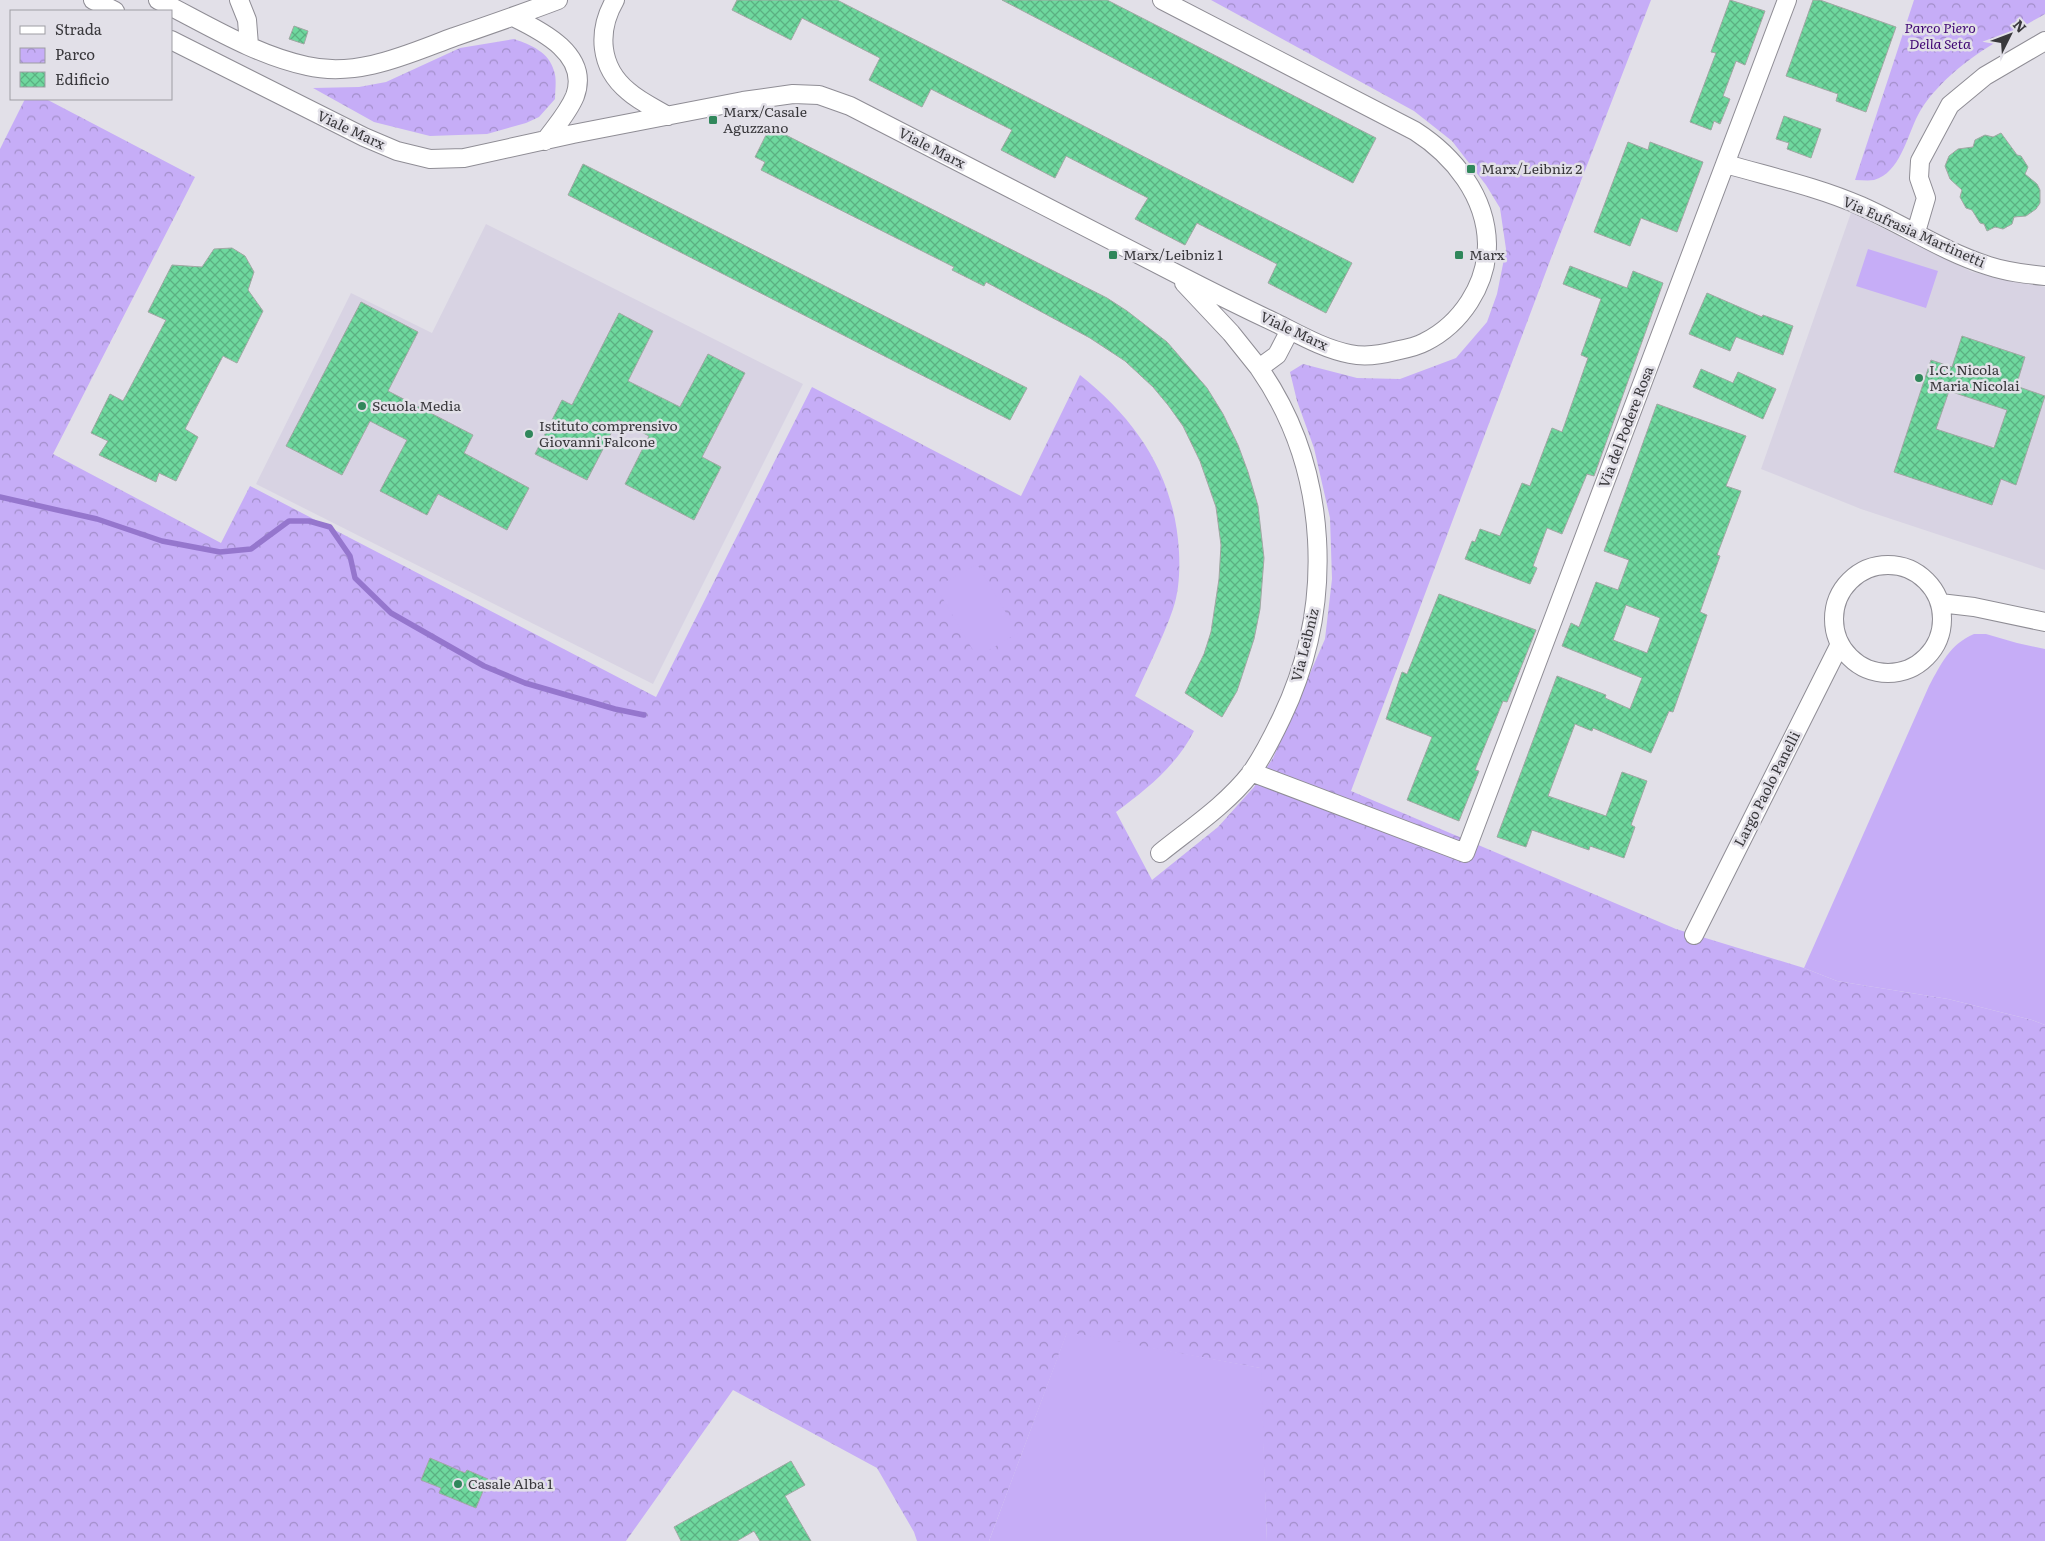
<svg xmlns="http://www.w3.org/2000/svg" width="2045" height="1541" font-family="Literata,serif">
	<defs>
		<pattern id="park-crowns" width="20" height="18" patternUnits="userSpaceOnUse" patternTransform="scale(1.25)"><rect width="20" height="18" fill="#c6adf7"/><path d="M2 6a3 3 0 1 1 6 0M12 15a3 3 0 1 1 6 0" fill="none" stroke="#a28ec9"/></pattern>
		<pattern id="building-cross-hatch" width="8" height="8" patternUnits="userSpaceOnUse" patternTransform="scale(1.25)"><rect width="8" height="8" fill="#6ed89e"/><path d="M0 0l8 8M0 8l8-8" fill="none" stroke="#5bb082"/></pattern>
	</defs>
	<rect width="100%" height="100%" fill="#e2e0e8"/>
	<path fill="#d8d3e3" d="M 1852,210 L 1876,225 L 1972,272 L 2045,287 L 2045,570 L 1861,509 L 1761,469 Z
		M 486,224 L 803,384 L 653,684 L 256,484 L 351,293 L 432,333 Z"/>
	<path fill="url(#park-crowns)" d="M 1211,0 L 1651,0 L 1553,253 L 1351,791 L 1676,929 L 1804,968 L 1837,981 L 1948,999 L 2032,1020 L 2045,1025 L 2045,1541 L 1267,1541 L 1260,1368 L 1067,1333 L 989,1541 L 917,1541 L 914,1532 L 877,1468 L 733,1390 L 626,1541 L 0,1541 L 0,149 L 25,99 L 46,99 L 195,177 L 53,454 L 221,543 L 250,486 L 656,697 L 812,387 L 1021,496 L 1080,375 C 1138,421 1175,477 1179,552 C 1180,570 1179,592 1173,609 C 1163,638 1148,667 1135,696 L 1194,731 C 1176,766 1147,789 1116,812 L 1152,880 L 1218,827 L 1254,787 L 1273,758 L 1325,639 L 1332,579 L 1330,518 L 1314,448 L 1297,401 L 1290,372 L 1303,364 L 1357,378 L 1400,379 L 1456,358 L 1487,322 L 1497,294 L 1506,249 L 1500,208 L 1486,185 L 1452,141 L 1414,111 Z
		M 1914,0 L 2045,0 L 2045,14 C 2006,36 1966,56 1936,90 C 1929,97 1922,107 1918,115 C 1907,136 1900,173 1874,180 C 1868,181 1861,180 1855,180 Z
		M 514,39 C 531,45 549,52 554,71 C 557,79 555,91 555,99 L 539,117 L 526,123 L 487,134 L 430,136 L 374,122 L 313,88 L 359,87 L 386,82 L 460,48 Z"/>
	<path fill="#c6adf7" d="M 1868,249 L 1938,271 L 1926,308 L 1856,286 Z
		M 977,564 L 1018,633 L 977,657 L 936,587 Z
		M 1974,634 L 1986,634 L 2017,643 L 2045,649 L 2045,1025 L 2032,1020 L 1948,999 L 1837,981 L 1804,968 L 1929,686 C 1941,664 1950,644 1974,634 Z
		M 1067,1332 L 1261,1368 L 1267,1541 L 989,1541 Z"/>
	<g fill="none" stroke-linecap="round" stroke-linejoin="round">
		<path stroke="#9576cd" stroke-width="5.5" d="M 0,497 L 97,519 L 162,541 L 220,552 L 251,549 L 289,521 L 309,521 L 330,527 L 350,556 L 355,578 L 391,613 L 484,666 L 525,683 L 615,709 L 644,715"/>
	</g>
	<path fill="url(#building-cross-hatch)" stroke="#a0a8a3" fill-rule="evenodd" d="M 737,0 L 837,0 L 1352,263 L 1326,313 L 1268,283 L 1277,264 L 1197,223 L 1185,245 L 1135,219 L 1148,198 L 1066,156 L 1055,178 L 1001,150 L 1012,130 L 931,89 L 922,107 L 869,80 L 880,58 L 802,18 L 791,40 L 732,10 Z
		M 1002,0 L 1107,0 L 1376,138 L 1353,183 Z
		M 1730,0 L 1765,11 L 1745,65 L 1736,61 L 1723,96 L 1730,99 L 1720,124 L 1714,121 L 1711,130 L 1690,122 L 1716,53 L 1711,52 Z
		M 1813,0 L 1820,0 L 1896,27 L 1866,112 L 1836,101 L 1838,94 L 1786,76 Z
		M 294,26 L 308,31 L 304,44 L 289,39 Z
		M 1784,116 L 1821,129 L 1811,158 L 1787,149 L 1789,143 L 1776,139 Z
		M 770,127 L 1107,298 L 1127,311 L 1167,342 L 1207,388 L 1223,414 L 1238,445 L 1248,472 L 1258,506 L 1264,558 L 1260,609 L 1254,639 L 1237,691 L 1222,717 L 1185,693 L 1204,654 L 1211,632 L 1219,579 L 1221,545 L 1216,507 L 1200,461 L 1183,426 L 1168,405 L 1153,387 L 1125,361 L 1090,338 L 986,282 L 984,286 L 952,270 L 954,267 L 761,170 L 765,162 L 755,157 Z
		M 2001,133 L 2017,155 L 2021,156 L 2028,167 L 2025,174 L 2037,184 L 2040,190 L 2040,203 L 2036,209 L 2026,216 L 2014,217 L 2012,224 L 2003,229 L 1995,227 L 1987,231 L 1984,224 L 1980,223 L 1972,210 L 1966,208 L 1960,197 L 1962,190 L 1950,179 L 1945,166 L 1949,156 L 1958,149 L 1973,147 L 1975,140 L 1985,135 L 1993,137 Z
		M 1628,142 L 1648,150 L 1650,142 L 1703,162 L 1677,232 L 1641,218 L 1630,246 L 1594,232 Z
		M 583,164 L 1027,388 L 1010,420 L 568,195 Z
		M 232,248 L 245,256 L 254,272 L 248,290 L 263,311 L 237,363 L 223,356 L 185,429 L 198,437 L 176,481 L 159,473 L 156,482 L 99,455 L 108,441 L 91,433 L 110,394 L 123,401 L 166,320 L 148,312 L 172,265 L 202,267 L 214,249 Z
		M 1570,266 L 1627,288 L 1633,271 L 1663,283 L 1594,476 L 1587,474 L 1562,534 L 1547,528 L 1533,566 L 1537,568 L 1530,584 L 1465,559 L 1472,541 L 1475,542 L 1480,529 L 1500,536 L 1522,483 L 1530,486 L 1552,428 L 1562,432 L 1588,358 L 1581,355 L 1601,299 L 1563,284 Z
		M 1707,293 L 1762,317 L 1763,315 L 1793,326 L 1783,355 L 1736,337 L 1730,351 L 1689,334 Z
		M 361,302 L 418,332 L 388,391 L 473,435 L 464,453 L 529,488 L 507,530 L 438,494 L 427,515 L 380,491 L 407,440 L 370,421 L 342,475 L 286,446 Z
		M 619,313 L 653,331 L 628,381 L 680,407 L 708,354 L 745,373 L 702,457 L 721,467 L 694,520 L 625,484 L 649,436 L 618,420 L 587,480 L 535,454 L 562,400 L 572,405 Z
		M 1962,336 L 2025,357 L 2016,386 L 2045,396 L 2016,485 L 2001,479 L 1992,505 L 1894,472 L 1931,360 L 1952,367 ZM 1949,391 L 2007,410 L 1994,448 L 1936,429 Z
		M 1701,369 L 1733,383 L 1738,372 L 1776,389 L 1763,419 L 1693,387 Z
		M 1657,404 L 1746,436 L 1726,486 L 1741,491 L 1717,555 L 1720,556 L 1700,612 L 1707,615 L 1673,712 L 1669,711 L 1651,753 L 1593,728 L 1592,731 L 1575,724 L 1548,796 L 1606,816 L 1622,772 L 1647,781 L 1631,825 L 1635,827 L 1624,858 L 1590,846 L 1589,850 L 1532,830 L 1526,847 L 1497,837 L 1557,676 L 1606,695 L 1605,698 L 1630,709 L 1642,678 L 1562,646 L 1571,623 L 1579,627 L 1596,582 L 1618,590 L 1629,560 L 1604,551 ZM 1626,605 L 1660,618 L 1647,653 L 1613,640 Z
		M 1439,594 L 1536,630 L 1507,702 L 1503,701 L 1475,770 L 1479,771 L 1459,821 L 1407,800 L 1432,737 L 1386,719 L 1402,672 L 1407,674 Z
		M 430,1458 L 465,1473 L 467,1470 L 488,1479 L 476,1508 L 439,1493 L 441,1488 L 421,1480 Z
		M 791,1461 L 805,1485 L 785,1496 L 811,1541 L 760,1541 L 754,1531 L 737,1541 L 681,1541 L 674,1527 Z"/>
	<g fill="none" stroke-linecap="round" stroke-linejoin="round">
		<defs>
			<path id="minor" d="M 93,0 L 115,11
				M 158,0 C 206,24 255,55 307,66 C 358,78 408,54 454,37 C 489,25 524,13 558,0
				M 239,0 L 247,20 L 249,45
				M 615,0 C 597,31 599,67 628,91 C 639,101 654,108 668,116
				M 513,17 C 542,31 590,55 575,96 C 568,113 555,127 545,141
				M 171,40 L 364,137 L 397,151 L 430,159 L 464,158 L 573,134 L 743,101 L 793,94 L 819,95 L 850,106 C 958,162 1067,217 1175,273 C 1208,290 1242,307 1276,323 C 1300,335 1324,349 1350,354 C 1365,357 1380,355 1395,351 C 1405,349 1416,347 1425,342 C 1461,324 1487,285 1487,244 C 1486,196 1454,156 1415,131 L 1162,0
				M 1726,164 C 1771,177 1818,187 1861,206 C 1904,225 1944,252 1989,266 C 2007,272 2026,274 2045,276
				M 1916,232 L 1926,198 L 1919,178 L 1920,161 L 1950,105 L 1985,76 L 2045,41
				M 1184,283 L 1231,333 L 1259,368 L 1277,355 L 1290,330
				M1834 619a54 54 0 1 1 108 0a54 54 0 1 1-108 0Z
				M 1940,603 L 1974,607 L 2045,622
				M 1251,772 L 1465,853 L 1787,0
				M 1160,853 C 1191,828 1226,805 1251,773 C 1263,756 1273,736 1282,717 C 1335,606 1330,470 1259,368
				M 1694,935 L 1840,644"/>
		</defs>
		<use href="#minor" stroke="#8f8d95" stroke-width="20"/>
		<use href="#minor" stroke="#fff" stroke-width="18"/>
	</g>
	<g fill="#30875b" stroke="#e2e0e8" stroke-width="2">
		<rect x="708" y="115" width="10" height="10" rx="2.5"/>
		<rect x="1466" y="164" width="10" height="10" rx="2.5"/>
		<rect x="1108" y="250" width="10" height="10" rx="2.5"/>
		<rect x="1454" y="250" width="10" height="10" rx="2.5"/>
		<circle cx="1919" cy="378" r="5"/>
		<circle cx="362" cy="406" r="5"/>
		<circle cx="529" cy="434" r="5"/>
		<circle cx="458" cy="1484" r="5"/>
	</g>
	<g text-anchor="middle" stroke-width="5" stroke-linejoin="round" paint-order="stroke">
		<g font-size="14" font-style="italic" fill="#3f0673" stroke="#e2e0e8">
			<text x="1940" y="33">Parco Piero<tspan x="1940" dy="16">Della Seta</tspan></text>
		</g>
		<g font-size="14" fill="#39383c" stroke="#e2e0e8" text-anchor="start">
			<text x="723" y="117">Marx/Casale<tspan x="723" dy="16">Aguzzano</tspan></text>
			<text x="1481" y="174">Marx/Leibniz 2</text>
			<text x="1123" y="260">Marx/Leibniz 1</text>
			<text x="1469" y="260">Marx</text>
			<text x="1929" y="375">I.C. Nicola<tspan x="1929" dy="16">Maria Nicolai</tspan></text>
			<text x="372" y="411">Scuola Media</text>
			<text x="539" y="431">Istituto comprensivo<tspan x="539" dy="16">Giovanni Falcone</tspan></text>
			<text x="468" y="1489">Casale Alba 1</text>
		</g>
		<g font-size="14" fill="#39383c" stroke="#e2e0e8">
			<text transform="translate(351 130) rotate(25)" y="5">Viale Marx</text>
			<text transform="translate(932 148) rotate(27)" y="5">Viale Marx</text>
			<text transform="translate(1914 232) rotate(24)" y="5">Via Eufrasia Martinetti</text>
			<text transform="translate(1294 331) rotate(25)" y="5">Viale Marx</text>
			<text transform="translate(1626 427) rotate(-69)" y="5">Via del Podere Rosa</text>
			<text transform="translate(1305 645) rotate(-76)" y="5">Via Leibniz</text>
			<text transform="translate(1767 789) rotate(-63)" y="5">Largo Paolo Panelli</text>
		</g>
	</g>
	<rect x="10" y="10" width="162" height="90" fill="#e2e0e8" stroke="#9e9da3"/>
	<rect x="20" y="26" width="25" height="8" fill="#ffffff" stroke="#9e9da3"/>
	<text x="55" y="35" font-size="15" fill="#39383c">Strada</text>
	<rect x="20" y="48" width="25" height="15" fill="url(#park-crowns)" stroke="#9e9da3"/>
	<text x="55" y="60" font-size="15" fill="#39383c">Parco</text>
	<rect x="20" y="72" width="25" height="15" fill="url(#building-cross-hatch)" stroke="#9e9da3"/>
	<text x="55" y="85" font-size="15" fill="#39383c">Edificio</text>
	<g transform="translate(2010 35) rotate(48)" stroke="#e2e0e8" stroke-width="4" paint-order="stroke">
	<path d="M0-4L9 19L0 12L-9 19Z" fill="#39383c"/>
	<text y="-8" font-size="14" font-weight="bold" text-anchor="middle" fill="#39383c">N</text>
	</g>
</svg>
